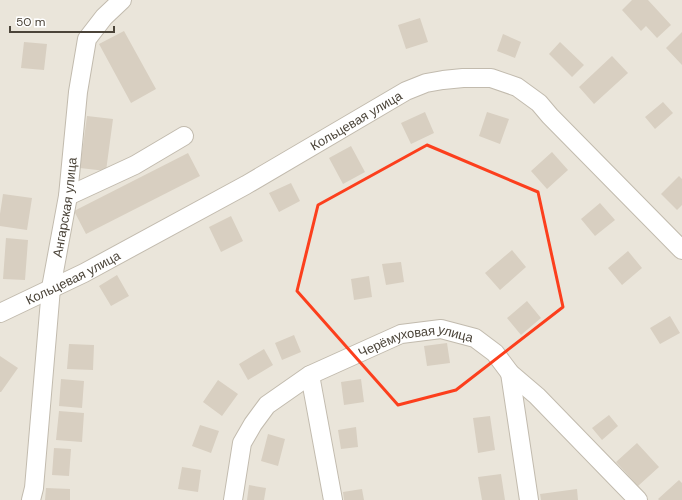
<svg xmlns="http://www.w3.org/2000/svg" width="682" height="500" font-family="'DM Sans',sans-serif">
	<rect width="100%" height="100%" fill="#f6f3ec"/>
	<path fill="#eae5da" d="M 0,0 L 682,0 L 682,500 L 0,500 Z"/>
	<path fill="#d8cfc1" d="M 632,0 L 648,0 L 671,25 L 657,38 L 646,26 L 641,31 L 622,10 Z
		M 420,18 L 428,42 L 406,49 L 398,25 Z
		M 124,31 L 156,89 L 131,103 L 99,44 Z
		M 682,32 L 682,65 L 666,48 Z
		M 503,34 L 521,42 L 515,58 L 497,51 Z
		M 24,42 L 47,44 L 44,70 L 21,68 Z
		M 560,42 L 584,65 L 572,77 L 549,54 Z
		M 612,56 L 628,73 L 594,104 L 579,87 Z
		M 663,102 L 673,113 L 655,129 L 645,117 Z
		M 425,112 L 434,133 L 411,144 L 401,123 Z
		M 487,112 L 509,119 L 500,144 L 479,136 Z
		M 87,116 L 113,119 L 106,171 L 80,168 Z
		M 351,146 L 365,172 L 343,184 L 329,158 Z
		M 552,152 L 568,170 L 547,189 L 531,171 Z
		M 188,153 L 200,176 L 86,234 L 74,211 Z
		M 679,176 L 682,179 L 682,205 L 677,210 L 661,194 Z
		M 291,183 L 300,201 L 279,212 L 269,193 Z
		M 3,194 L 32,198 L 27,230 L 0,226 L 0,214 Z
		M 600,203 L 615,220 L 595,236 L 581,219 Z
		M 231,216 L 243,241 L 221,252 L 209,227 Z
		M 6,238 L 28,240 L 25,280 L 3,279 Z
		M 512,250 L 526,267 L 500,290 L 485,273 Z
		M 628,251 L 642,268 L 622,285 L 608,268 Z
		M 401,262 L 404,282 L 386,285 L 382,264 Z
		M 117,275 L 129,296 L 111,306 L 99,286 Z
		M 369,276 L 372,297 L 354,300 L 351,279 Z
		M 527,301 L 541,318 L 521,335 L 507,318 Z
		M 670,316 L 680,333 L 660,344 L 650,328 Z
		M 294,335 L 301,352 L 282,360 L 275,343 Z
		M 447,343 L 450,363 L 427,366 L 424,346 Z
		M 69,344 L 94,345 L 93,370 L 67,369 Z
		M 264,349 L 273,365 L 248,380 L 239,364 Z
		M 0,356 L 18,368 L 1,392 L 0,392 Z
		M 61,379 L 84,381 L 82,408 L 59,406 Z
		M 361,379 L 364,402 L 344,405 L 341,382 Z
		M 218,380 L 238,394 L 222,416 L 203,402 Z
		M 59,411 L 84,413 L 82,442 L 56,440 Z
		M 609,415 L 618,426 L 602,440 L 592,428 Z
		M 490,416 L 495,450 L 478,453 L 473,418 Z
		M 200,425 L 219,431 L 211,453 L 192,446 Z
		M 356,427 L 358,447 L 341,449 L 338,430 Z
		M 268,434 L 285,439 L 278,466 L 261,461 Z
		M 637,443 L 659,467 L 638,486 L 616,462 Z
		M 54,448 L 71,449 L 69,476 L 52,475 Z
		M 182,467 L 201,470 L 198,492 L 178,489 Z
		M 501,474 L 505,500 L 482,500 L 478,477 Z
		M 679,480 L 682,483 L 682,500 L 659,500 L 658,499 Z
		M 249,485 L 266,488 L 264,500 L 247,500 Z
		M 46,488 L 70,489 L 70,500 L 45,500 Z
		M 362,489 L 364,500 L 344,500 L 343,492 Z
		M 577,489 L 578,500 L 541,500 L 540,494 Z"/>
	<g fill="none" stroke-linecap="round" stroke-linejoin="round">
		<defs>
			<g id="minor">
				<path d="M 68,196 L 135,165 L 184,136"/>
				<path id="s1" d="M 0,313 L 84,273 L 246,185 L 406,91 L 426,83 L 443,80 L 463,78 L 491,78 L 517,87 L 539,103 L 550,116 L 682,250"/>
				<path d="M 510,373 L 529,500"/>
				<path d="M 310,375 L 333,500"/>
				<path id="s2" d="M 31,500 L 34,488 L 51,288 L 68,196 L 78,92 L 87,39 L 104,17 L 122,0"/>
				<path id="s3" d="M 233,500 L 242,443 L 253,424 L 267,405 L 310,375 L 401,334 L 441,329 L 475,338 L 495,353 L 510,373 L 537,396 L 638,500"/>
			</g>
		</defs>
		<use href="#minor" stroke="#c2bbae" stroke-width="20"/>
		<use href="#minor" stroke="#fff" stroke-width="18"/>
	</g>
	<path fill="none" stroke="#fc3f1d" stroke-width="3" stroke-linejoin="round" d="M 427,145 L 538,192 L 563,307 L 456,390 L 398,405 L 297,291 L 318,205 Z"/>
	<g text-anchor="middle" stroke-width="3.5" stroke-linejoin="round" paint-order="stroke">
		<g font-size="13" fill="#4b4439" stroke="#fff">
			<text dy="5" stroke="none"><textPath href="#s1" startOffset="405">Кольцевая улица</textPath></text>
			<text dy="5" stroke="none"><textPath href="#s2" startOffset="295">Ангарская улица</textPath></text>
			<text dy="5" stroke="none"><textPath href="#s1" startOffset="81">Кольцевая улица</textPath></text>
			<text dy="5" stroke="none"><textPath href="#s3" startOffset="269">Черёмуховая улица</textPath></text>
		</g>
	</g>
	<path d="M10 26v6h104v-6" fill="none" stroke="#4b4439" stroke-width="2"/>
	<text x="16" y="26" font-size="12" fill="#4b4439" stroke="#ffffff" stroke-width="3" paint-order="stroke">50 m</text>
</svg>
